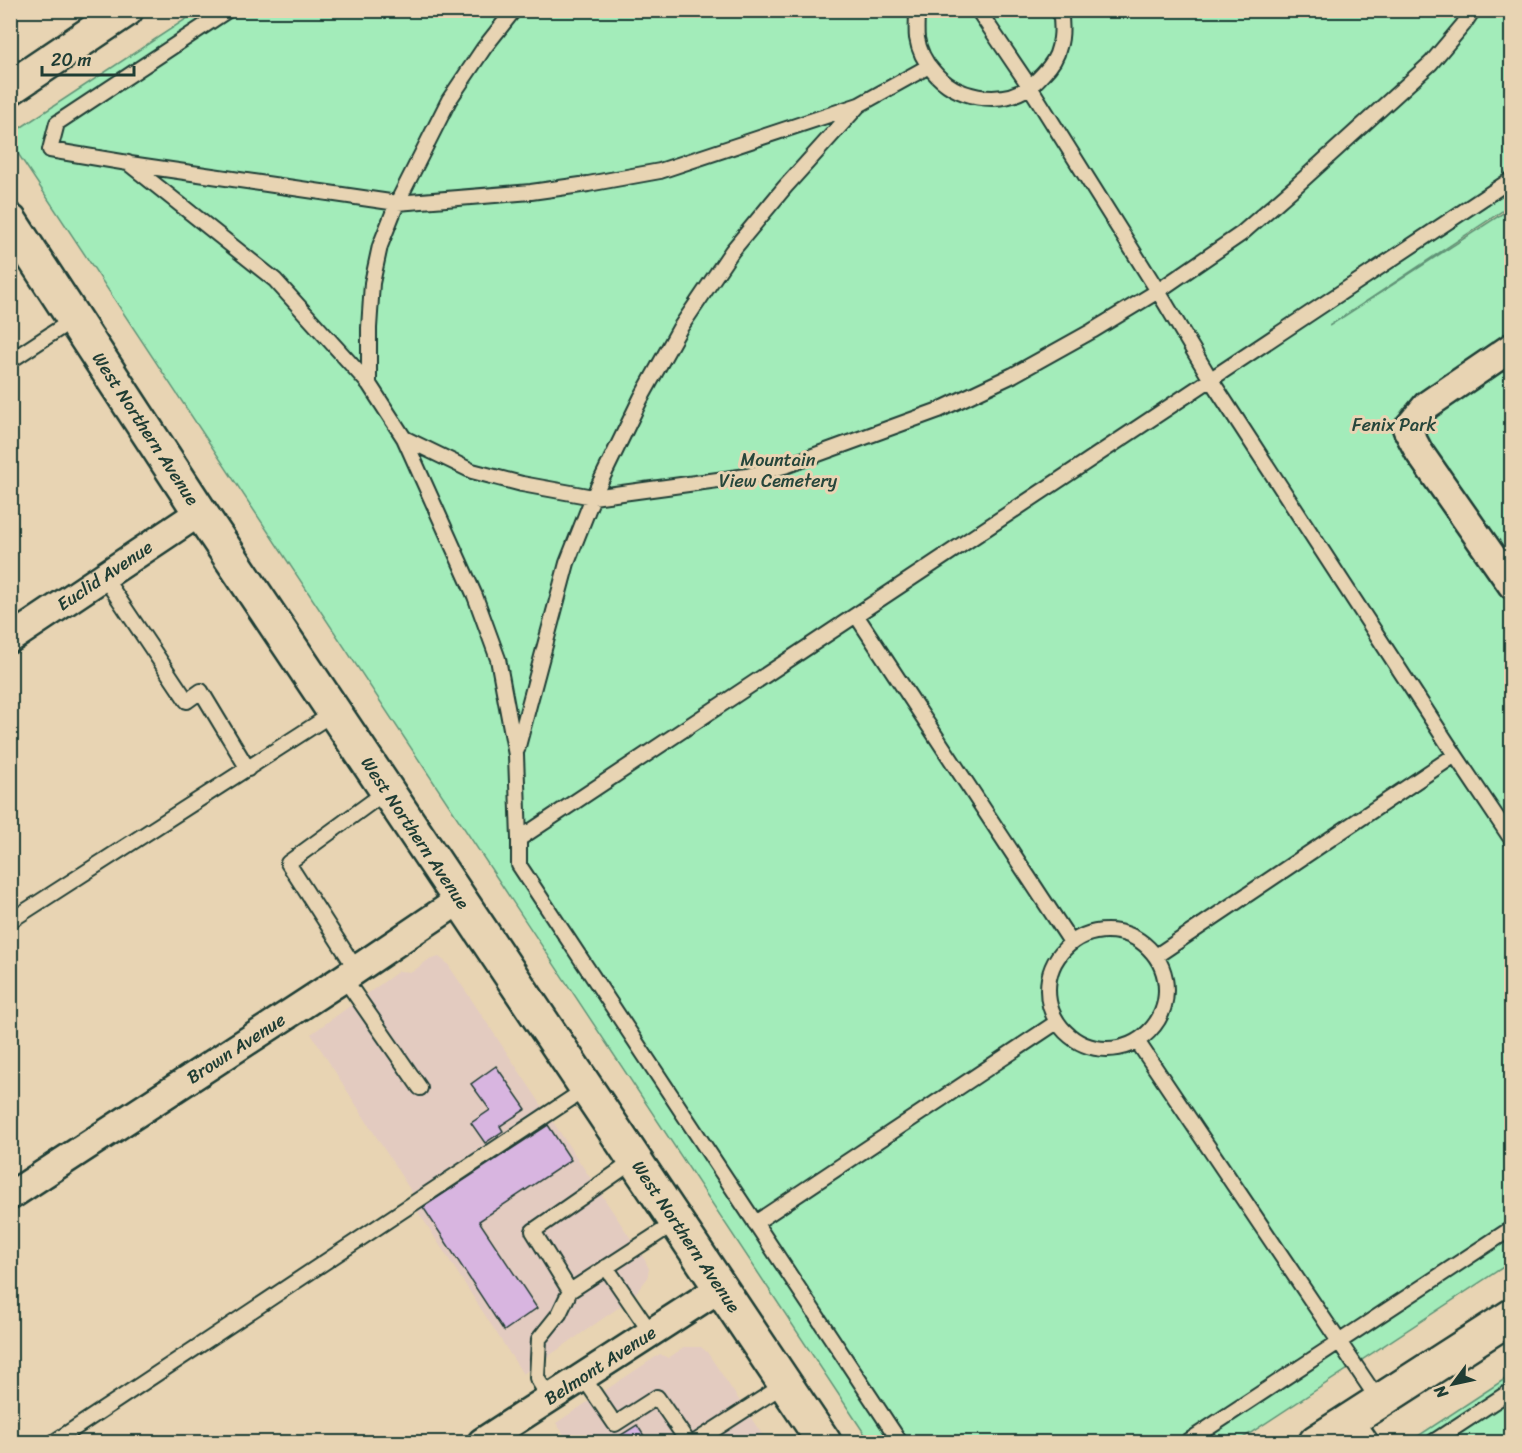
<svg xmlns="http://www.w3.org/2000/svg" width="1522" height="1453" font-family="Sriracha,sans-serif">
	<rect width="100%" height="100%" fill="#e8d4b3"/>
	<filter id="ink" filterUnits="userSpaceOnUse"><feTurbulence type="fractalNoise" baseFrequency=".0167" numOctaves="2"/><feDisplacementMap in="SourceGraphic" scale="12" xChannelSelector="R" yChannelSelector="G"/><feConvolveMatrix kernelMatrix="1 2 1 2 8 2 1 2 1" color-interpolation-filters="sRGB"/></filter>
	<g filter="url(#ink)">
		<path fill="#e3cbc0" d="M 439,957 L 447,963 L 645,1260 L 649,1269 L 647,1279 L 631,1299 L 523,1374 L 410,1199 L 414,1196 L 311,1034 L 399,971 L 412,972 L 428,960 Z
			M 685,1347 L 701,1347 L 707,1352 L 767,1442 L 569,1442 L 556,1423 L 660,1354 L 668,1358 Z"/>
		<path fill="#a3ecba" stroke="#619477" stroke-width="1.5" d="M 198,11 L 1511,11 L 1511,205 L 1329,326 L 1511,208 L 1511,1262 L 1237,1442 L 870,1442 L 11,143 L 11,134 Z
			M 1511,1375 L 1511,1442 L 1409,1442 Z"/>
		<path fill="#d8b5e0" stroke="#1f3d34" stroke-width="1.5" d="M 496,1066 L 526,1109 L 500,1126 L 503,1131 L 485,1143 L 471,1123 L 490,1110 L 471,1084 Z
			M 548,1125 L 571,1160 L 479,1221 L 537,1308 L 504,1331 L 423,1207 Z
			M 637,1425 L 648,1442 L 610,1442 Z"/>
		<g fill="none" stroke-linecap="round" stroke-linejoin="round">
			<defs>
				<path id="service" d="M 228,10 L 57,123 L 50,150 L 128,163 L 275,280 L 369,384 L 404,438 L 475,596 L 498,659 L 516,755 L 519,839 L 519,865 L 900,1442
					M 917,10 C 917,19 916,30 917,38 C 919,51 925,62 933,71 C 955,98 999,107 1029,87 C 1034,84 1038,79 1043,74 C 1050,67 1057,57 1059,47 C 1063,35 1062,23 1060,10
					M 978,10 L 1030,87 L 1158,291 L 1211,380 L 1455,755 L 1512,840
					M 130,164 L 397,203 L 531,192 L 588,184 L 660,171 L 859,105 L 929,66
					M 10,361 L 74,319
					M 369,384 L 369,328 L 372,283 L 380,246 L 397,203 L 449,100 L 484,48 L 514,10
					M 404,438 L 472,471 L 522,484 L 593,497 L 747,476 L 788,465 L 939,410 L 1013,375 L 1092,331 L 1158,291 L 1241,234 L 1297,185 L 1431,63 L 1463,25 L 1473,10
					M 104,577 L 187,701 L 201,691 L 248,769
					M 856,615 L 1071,942
					M 517,750 L 567,563 L 593,497 L 641,398 L 680,328 L 732,251 L 785,187 L 858,106
					M 519,839 L 1512,179
					M 10,921 L 335,712
					M1048 990a59 59 0 1 1 118 0a59 59 0 1 1-118 0Z
					M 1156,956 L 1455,755
					M 356,969 L 288,863 L 388,790
					M 344,978 L 420,1088
					M 1137,1041 L 1379,1401
					M 635,1160 L 533,1231 L 570,1291 L 676,1222
					M 755,1223 L 1057,1022
					M 606,1267 L 651,1333
					M 583,1377 L 615,1424 L 657,1397 L 688,1442
					M 550,1399 L 537,1378 L 539,1339 L 559,1314 L 570,1291
					M 1355,1417 L 1372,1442
					M 54,1442 L 587,1088
					M 695,1442 L 785,1384
					M 1187,1442 L 1512,1228
					M 1433,1442 L 1512,1390"/>
				<g id="minor">
					<path d="M 1512,347 L 1427,405 L 1407,429 L 1419,452 L 1512,585"/>
					<path id="s1" d="M 10,639 L 200,512"/>
					<path id="s2" d="M 10,1196 L 344,978 L 461,899"/>
					<path id="s3" d="M 482,1442 L 720,1288"/>
				</g>
				<path id="tertiary" d="M 10,88 L 126,10
					M 1316,1442 L 1512,1316"/>
				<g id="primary">
					<path id="s4" d="M 10,221 L 200,512 L 824,1442"/>
				</g>
			</defs>
			<use href="#service" stroke="#1f3d34" stroke-width="18"/>
			<use href="#minor" stroke="#1f3d34" stroke-width="32"/>
			<use href="#tertiary" stroke="#1f3d34" stroke-width="38"/>
			<use href="#primary" stroke="#1f3d34" stroke-width="38"/>
			<use href="#service" stroke="#e8d4b3" stroke-width="14"/>
			<use href="#minor" stroke="#e8d4b3" stroke-width="27"/>
			<use href="#tertiary" stroke="#e8d4b3" stroke-width="33"/>
			<use href="#primary" stroke="#e8d4b3" stroke-width="33"/>
		</g>
	</g>
	<g text-anchor="middle" stroke-width="6" stroke-linejoin="round" paint-order="stroke">
		<g font-size="18" fill="#26463b" stroke="#e8d4b3">
			<text x="1394" y="431">Fenix Park</text>
			<text x="778" y="466">Mountain<tspan x="778" dy="21">View Cemetery</tspan></text>
		</g>
		<g font-size="18" fill="#1f3d34" stroke="#e8d4b3">
			<text dy="6" stroke="none"><textPath href="#s4" startOffset="248">West Northern Avenue</textPath></text>
			<text dy="6" stroke="none"><textPath href="#s1" startOffset="114">Euclid Avenue</textPath></text>
			<text dy="6" stroke="none"><textPath href="#s4" startOffset="734">West Northern Avenue</textPath></text>
			<text dy="6" stroke="none"><textPath href="#s2" startOffset="270">Brown Avenue</textPath></text>
			<text dy="6" stroke="none"><textPath href="#s4" startOffset="1220">West Northern Avenue</textPath></text>
			<text dy="6" stroke="none"><textPath href="#s3" startOffset="141">Belmont Avenue</textPath></text>
		</g>
	</g>
	<rect width="1522" height="1453" fill="none" stroke="#e8d4b3" stroke-width="36"/>
	<rect x="18" y="18" width="1486" height="1417" fill="none" stroke="#1f3d34" stroke-width="2" filter="url(#ink)"/>
	<g transform="translate(1453 1384) rotate(237)" stroke="#e8d4b3" stroke-width="4.5" paint-order="stroke">
	<path d="M0-4.5L10 22L0 15L-10 22Z" fill="#1f3d34"/>
	<text y="-9" font-size="16" font-weight="bold" text-anchor="middle" fill="#1f3d34">N</text>
	</g>
	<path d="M42 66v9h92v-9" fill="none" stroke="#1f3d34" stroke-width="3"/>
	<text x="51" y="66" font-size="18" fill="#1f3d34" stroke="#e8d4b3" stroke-width="4.5" paint-order="stroke">20 m</text>
</svg>
